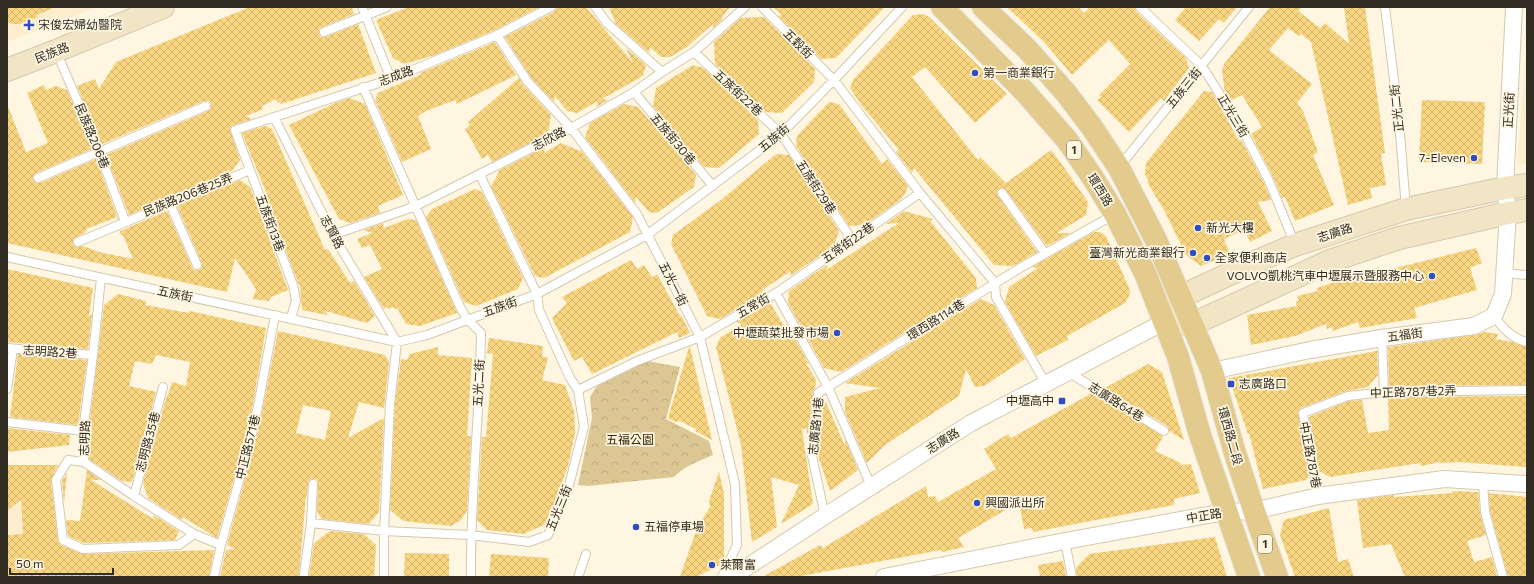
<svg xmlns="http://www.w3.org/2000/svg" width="1534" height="584" font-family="Commissioner,'Noto Sans TC',sans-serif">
	<defs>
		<pattern id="park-crowns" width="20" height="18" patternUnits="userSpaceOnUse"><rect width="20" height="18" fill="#dcc794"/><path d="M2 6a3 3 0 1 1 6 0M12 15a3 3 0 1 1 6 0" fill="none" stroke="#bdab7f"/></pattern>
		<pattern id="building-cross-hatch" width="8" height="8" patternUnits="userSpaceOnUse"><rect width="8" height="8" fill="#f8d580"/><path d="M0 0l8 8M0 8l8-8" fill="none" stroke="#d5b76e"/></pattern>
	</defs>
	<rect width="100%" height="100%" fill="#fef6e0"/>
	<path fill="#fceecc" d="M 7,7 L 97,7 L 7,42 Z
		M 1527,43 L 1527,164 L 1517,165 Z
		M 7,486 L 21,504 L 25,577 L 7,577 Z"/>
	<path fill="url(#park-crowns)" d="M 647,361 L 680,367 L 666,419 L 709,441 L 713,455 C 699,461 684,466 674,477 L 588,486 L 578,485 L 592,418 L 590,397 L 597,386 Z"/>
	<path fill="url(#building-cross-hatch)" fill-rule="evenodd" d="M 7,7 L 56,7 L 37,15 L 38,17 L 21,24 L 12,24 L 7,22 Z
		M 250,7 L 352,7 L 354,14 L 322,27 L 319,29 L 319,34 L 321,37 L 326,37 L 358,24 L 376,73 L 281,104 L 280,102 L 278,103 L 276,99 L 262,106 L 263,109 L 246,116 L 252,119 L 233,125 L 230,129 L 240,160 L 232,171 L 129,215 L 106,155 L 208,111 L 211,109 L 211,104 L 209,101 L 204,101 L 102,144 L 77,86 L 95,79 L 99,89 L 116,62 Z
		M 409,7 L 539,7 L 495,30 L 435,55 L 404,64 L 393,58 L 376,20 Z
		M 556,7 L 586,7 L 633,63 L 626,48 L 646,65 L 643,76 L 602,99 L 608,100 L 596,107 L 598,101 L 577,113 L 567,111 L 555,96 L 554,102 L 532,79 L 505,37 L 554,12 Z
		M 609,7 L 730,7 L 721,19 L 723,19 L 713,28 L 713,24 L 687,47 L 670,57 L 661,57 L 650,47 L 649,53 L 616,24 Z
		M 773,7 L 885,7 L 836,58 L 821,59 L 778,16 L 782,15 Z
		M 1007,7 L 1079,7 L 1084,13 L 1090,7 L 1135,7 L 1136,11 L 1145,20 L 1186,58 L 1189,68 L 1164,101 L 1161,98 L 1129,132 L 1097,100 L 1101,97 L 1099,95 L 1130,64 L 1109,40 L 1072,75 L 1044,42 Z
		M 1186,7 L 1237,7 L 1224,23 L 1219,19 L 1199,41 L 1175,20 Z
		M 1270,7 L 1302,7 L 1298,11 L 1320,28 L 1325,23 L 1349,44 L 1344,7 L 1365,7 L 1385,153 L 1381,154 L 1386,185 L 1370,188 L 1372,198 L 1348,205 L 1311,42 L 1301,34 L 1299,36 L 1288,28 L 1269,50 L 1312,84 L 1297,103 L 1303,111 L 1318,152 L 1313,155 L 1334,205 L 1295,221 L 1285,197 L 1282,198 L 1274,179 L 1251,134 L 1262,127 L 1242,95 L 1230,101 L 1225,93 L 1222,70 L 1224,64 Z
		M 924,14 L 929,17 L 1007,94 L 975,123 L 925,67 L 912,77 L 978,160 L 980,157 L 1006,183 L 1051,150 L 1063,166 L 1088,202 L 1086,215 L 1057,233 L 1071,233 L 1047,246 L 1006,190 L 1002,188 L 999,189 L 997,193 L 998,196 L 1037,252 L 1013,266 L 994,265 L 914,168 L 912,173 L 896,152 L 899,150 L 862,106 L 850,88 L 853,80 L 913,15 Z
		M 764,17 L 815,69 L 814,82 L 782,113 L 765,112 L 715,64 L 714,42 L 741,18 Z
		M 495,42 L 516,75 L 457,104 L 455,100 L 426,111 L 418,116 L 431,149 L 402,162 L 375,100 L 378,93 L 422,74 L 420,73 Z
		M 693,65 L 703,68 L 758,120 L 759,134 L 719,168 L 704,167 L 653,106 L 656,88 Z
		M 519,78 L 524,86 L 551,115 L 548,134 L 492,162 L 488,155 L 482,159 L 465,129 L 470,125 L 468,122 Z
		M 44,85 L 46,90 L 56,86 L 67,90 L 92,149 L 36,173 L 33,177 L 33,180 L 37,183 L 40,183 L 96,159 L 118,219 L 117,220 L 117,217 L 86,229 L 85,233 L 73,239 L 73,244 L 74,246 L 78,247 L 83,246 L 99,252 L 133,259 L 123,235 L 121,235 L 120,231 L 167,211 L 192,267 L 194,270 L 199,270 L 202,268 L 202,263 L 177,206 L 240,180 L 250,187 L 288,290 L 271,297 L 269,301 L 253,299 L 256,289 L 235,258 L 227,292 L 7,243 L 7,104 L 26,152 L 48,143 L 27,93 Z
		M 1204,91 L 1212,92 L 1239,141 L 1241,140 L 1264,183 L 1271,200 L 1258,202 L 1272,231 L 1250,242 L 1244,230 L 1224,239 L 1230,254 L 1201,266 L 1186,255 L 1164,210 L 1147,182 L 1149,181 L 1145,175 L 1146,163 Z
		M 350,98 L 365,104 L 403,195 L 378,206 L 380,213 L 350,223 L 339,219 L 289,125 L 333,104 Z
		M 1422,100 L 1485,102 L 1482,164 L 1419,162 Z
		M 829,102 L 839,104 L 882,164 L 887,159 L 908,186 L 905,194 L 900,200 L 864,225 L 849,226 L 796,146 L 797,136 Z
		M 624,104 L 638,107 L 696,175 L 694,187 L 657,213 L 649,212 L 636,197 L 635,203 L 585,137 L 590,123 Z
		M 266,126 L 272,129 L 325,250 L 328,249 L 350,283 L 354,281 L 375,316 L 367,323 L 326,311 L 327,315 L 302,310 L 300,284 L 299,285 L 265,196 L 268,197 L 242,133 Z
		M 561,143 L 580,151 L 581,150 L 633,217 L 630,232 L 544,278 L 535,276 L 491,186 L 499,172 L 498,171 L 545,147 L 544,153 Z
		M 776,154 L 789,155 L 839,231 L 834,246 L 790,276 L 791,271 L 762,290 L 764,293 L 720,319 L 707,316 L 671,244 L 673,235 L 721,200 Z
		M 475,189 L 482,192 L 523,278 L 518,289 L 476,306 L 464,302 L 426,217 L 432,209 Z
		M 904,211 L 933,219 L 930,221 L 976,278 L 977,288 L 841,372 L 824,368 L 788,303 L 789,291 L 828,264 L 826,270 L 899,223 L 886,224 Z
		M 408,219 L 416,220 L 457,313 L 420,326 L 406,324 L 397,308 L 395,309 L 393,307 L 389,309 L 387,307 L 384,309 L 364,277 L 382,269 L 370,245 L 362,248 L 357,239 L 372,233 L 364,230 L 383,223 L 384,228 Z
		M 1094,232 L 1100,232 L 1106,236 L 1129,288 L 1130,293 L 1128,298 L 1125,303 L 1067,336 L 1068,340 L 1036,356 L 1005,302 L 1009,287 L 1038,268 L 1032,267 Z
		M 1476,248 L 1482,263 L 1470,268 L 1477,290 L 1414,308 L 1417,318 L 1360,328 L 1358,322 L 1333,331 L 1331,327 L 1327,329 L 1326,324 L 1295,336 L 1251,345 L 1247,315 L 1297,306 L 1296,302 L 1299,300 L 1297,296 L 1318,291 L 1317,288 L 1379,267 L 1380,272 Z
		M 631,260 L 637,269 L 644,265 L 652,277 L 657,274 L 680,316 L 681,315 L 690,333 L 679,338 L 677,332 L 592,374 L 582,357 L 574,361 L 552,318 L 567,303 L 562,297 Z
		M 7,269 L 93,288 L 89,316 L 92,314 L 88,349 L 7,342 Z
		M 118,294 L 146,301 L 145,305 L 189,313 L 190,311 L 266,328 L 249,426 L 217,538 L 183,517 L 182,520 L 148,498 L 143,483 L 167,395 L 168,395 L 172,382 L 186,386 L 190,362 L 156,355 L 152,364 L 135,361 L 129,386 L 156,392 L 132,482 L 122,481 L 89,459 L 92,427 L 89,427 L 104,305 Z
		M 981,299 L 994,305 L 1025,359 L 984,386 L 975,387 L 966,369 L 959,396 L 885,445 L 867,463 L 845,412 L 845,397 L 880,388 L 845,383 Z
		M 770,303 L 786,329 L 786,323 L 809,364 L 806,363 L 816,380 L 815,389 L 813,392 L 808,435 L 806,428 L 802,429 L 813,504 L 781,524 L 799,485 L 771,477 L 777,527 L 752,542 L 741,445 L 716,347 L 720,338 L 742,324 L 736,322 Z
		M 278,331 L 385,355 L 389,362 L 384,408 L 359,402 L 348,438 L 384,418 L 379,512 L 369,524 L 322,519 L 317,512 L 318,482 L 316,479 L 311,479 L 308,483 L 307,497 L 306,496 L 299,573 L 300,577 L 220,577 L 226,550 L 235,549 L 227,545 L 259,428 ZM 303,405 L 331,411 L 325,440 L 296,433 Z
		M 1485,332 L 1498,334 L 1496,339 L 1513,342 L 1527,347 L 1527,385 L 1389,386 L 1388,347 L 1475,335 Z
		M 489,338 L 543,346 L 542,356 L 548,358 L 542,380 L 565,385 L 574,411 L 575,433 L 568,466 L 554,504 L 544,525 L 523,534 L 487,530 L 477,520 L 482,437 L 486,437 L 493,354 L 487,353 Z
		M 438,347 L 438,355 L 472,358 L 467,436 L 471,436 L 467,511 L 460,521 L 451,526 L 403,521 L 390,510 L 395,404 L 401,359 L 407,360 L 410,354 Z
		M 689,347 L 690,347 L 712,440 L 695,431 L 696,429 L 680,421 L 676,422 L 668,418 Z
		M 1377,351 L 1378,375 L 1368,387 L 1346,391 L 1301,408 L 1298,411 L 1309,475 L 1306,480 L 1263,489 L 1249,433 L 1248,434 L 1229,378 Z
		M 18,354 L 87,360 L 78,425 L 10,417 Z
		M 1148,364 L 1162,372 L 1184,440 L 1169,431 L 1167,426 L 1105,388 Z
		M 1092,393 L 1163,436 L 1155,451 L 1181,463 L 1181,465 L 1191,464 L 1200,493 L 1174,499 L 1174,505 L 1033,532 L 1032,528 L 1024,529 L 1019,502 L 958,538 L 964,547 L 942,552 L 941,550 L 796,577 L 762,577 L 820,545 L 823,548 L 926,486 L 928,497 L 935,496 L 938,502 L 996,469 L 984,449 L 1008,434 L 1011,438 Z
		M 1527,396 L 1527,467 L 1458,462 L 1440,463 L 1440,462 L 1421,466 L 1420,463 L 1330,477 L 1319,471 L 1309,417 L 1349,401 L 1362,400 L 1368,433 L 1389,430 L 1388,397 Z
		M 823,402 L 826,402 L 845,446 L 845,439 L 858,470 L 830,491 L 818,456 Z
		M 7,428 L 70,435 L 69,445 L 7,452 Z
		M 7,465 L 58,465 L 51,481 L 58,541 L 61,545 L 83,554 L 214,550 L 209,577 L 7,577 L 7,535 L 23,534 L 21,500 L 7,511 Z
		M 87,470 L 101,480 L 91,480 L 155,520 L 153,515 L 179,531 L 175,540 L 84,543 L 68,536 L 66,520 L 80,521 Z
		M 719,472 L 724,494 L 724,559 L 722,564 L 696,577 L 680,577 L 697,528 L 710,507 L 709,501 Z
		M 67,473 L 64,503 L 62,481 Z
		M 1452,491 L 1478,492 L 1480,513 L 1486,535 L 1467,541 L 1474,562 L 1492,557 L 1497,577 L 1405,577 L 1391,544 L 1363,548 L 1357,500 L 1394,495 L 1394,497 L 1453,493 Z
		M 1489,493 L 1527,497 L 1527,577 L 1508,577 L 1490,511 Z
		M 1329,508 L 1338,562 L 1348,559 L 1354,577 L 1295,577 L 1280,535 L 1284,520 Z
		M 330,531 L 364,534 L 376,545 L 374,577 L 309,577 L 314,543 Z
		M 1215,537 L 1227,577 L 1077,577 L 1076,568 L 1089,554 Z
		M 405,553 L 449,554 L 449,577 L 404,577 Z
		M 491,554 L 549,558 L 548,577 L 489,577 Z
		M 1063,561 L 1066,577 L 1040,577 L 1038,565 Z"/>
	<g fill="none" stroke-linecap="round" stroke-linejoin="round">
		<defs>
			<path id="lane" d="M 362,7 L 391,79
				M 595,7 L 607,23 L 662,72
				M 762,7 L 834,80 L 920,193 L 995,283 L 996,297 L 1046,384
				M 1140,7 L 1202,66 L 1244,133 L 1269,181 L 1295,244
				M 1385,7 L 1399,120 L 1406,209
				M 324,32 L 387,7
				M 497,35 L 528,82 L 571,128 L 637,214 L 700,337 L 735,484 L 737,545 L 722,577
				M 56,51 L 99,151 L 125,221
				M 694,52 L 781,134 L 852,240
				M 363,87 L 460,307 L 467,319 L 481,333 C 480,414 470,495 471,577
				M 634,92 L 713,186
				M 274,117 L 333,235 L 397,342 L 390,404 L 384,531 L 384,577
				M 1119,167 L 1249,7
				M 38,178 L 206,106
				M 1002,193 L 1045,253
				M 170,204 L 197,265
				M 333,235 L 416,206 L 571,128 L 634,92 L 662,72 L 694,52 L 745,7
				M 78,242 L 250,170
				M 7,257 L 397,342 L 427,335 L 537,294 L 647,235 L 781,134 L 834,80 L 902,7
				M 1504,273 L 1527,275
				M 101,278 L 93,355 L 83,431 L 84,462 L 134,496 L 194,534 L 221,545
				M 776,293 L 920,193
				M 1494,316 C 1503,328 1512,339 1527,342
				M 291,318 L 296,301 L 293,285 L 235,130 L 391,79 L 497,35 L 551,7
				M 1382,338 L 1384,392
				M 7,348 L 93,355
				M 1068,372 L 1164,431
				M 7,389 L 13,349
				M 578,390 L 637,361 L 700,337 L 776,293 L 828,387 L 871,486
				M 7,422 L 83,431
				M 84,462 L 68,460 L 56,480 L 63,540 L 83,549 L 179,545 L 194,534
				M 1483,482 L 1485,512 L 1503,577
				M 134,496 L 163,387
				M 1318,496 L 1303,413 L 1348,396 L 1384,392 L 1527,390
				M 825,516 L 812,456 L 818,393 L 1020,268 L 1115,214
				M 311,523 L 384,531 L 470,535 L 529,542 L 548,535 L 569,485 L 584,427 L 578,390 L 570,378 L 539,310 L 537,294 L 480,175
				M 1065,541 L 1072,577
				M 304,574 L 311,523 L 313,484
				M 214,577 L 221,545 L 254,427 L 275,315
				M 578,577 L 586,554"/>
			<path id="street" d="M 1212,371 L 1310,350 L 1382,338 L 1474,326 L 1494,316 L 1503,294 L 1508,213 L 1505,188 L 1514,7
				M 732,577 L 825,516 L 971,423 L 1164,322
				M 884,577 L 1065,541 L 1208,515 L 1226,512 L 1254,511 L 1318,496 L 1444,479 L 1527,484"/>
			<path id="secondary" d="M 7,70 L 56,51 L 163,7
				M 1527,185 L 1505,188 L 1406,209 L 1295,245 L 1253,263 L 1180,297 L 1164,322 L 1193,324 L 1330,261 L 1399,238 L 1508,213 L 1527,210"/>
			<path id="primary" d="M 942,7 L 1025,92 L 1067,140 L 1093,178 L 1115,214 L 1145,273 L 1178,357 L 1200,435 L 1249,577
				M 983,7 L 1027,49 L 1066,93 L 1091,126 L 1119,168 L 1156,240 L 1212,371 L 1234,450 L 1254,511 L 1277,577"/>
		</defs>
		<use href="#lane" stroke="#d4c9af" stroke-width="10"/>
		<use href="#street" stroke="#d4c9af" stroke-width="18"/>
		<use href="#secondary" stroke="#d4c9af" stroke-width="24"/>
		<use href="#primary" stroke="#e6e6e5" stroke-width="24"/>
		<use href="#lane" stroke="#fff" stroke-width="8"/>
		<use href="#street" stroke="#fff" stroke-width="16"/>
		<use href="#secondary" stroke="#f1e5c6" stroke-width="22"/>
		<use href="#primary" stroke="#e3cb8d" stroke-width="22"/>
	</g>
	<g fill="#314ebe" stroke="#fef6e0" stroke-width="1.5">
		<path d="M27 19h4v4h4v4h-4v4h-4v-4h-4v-4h4z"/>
		<circle cx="975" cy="73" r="4"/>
		<circle cx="1474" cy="158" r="4"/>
		<circle cx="1198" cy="228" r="4"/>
		<circle cx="1193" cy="253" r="4"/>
		<circle cx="1207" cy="258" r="4"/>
		<circle cx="1432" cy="276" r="4"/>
		<circle cx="837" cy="333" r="4"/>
		<rect x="1227" y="380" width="8" height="8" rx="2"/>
		<rect x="1058" y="397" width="8" height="8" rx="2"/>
		<circle cx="977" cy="503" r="4"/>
		<circle cx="636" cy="527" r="4"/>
		<circle cx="712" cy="565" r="4"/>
	</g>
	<g text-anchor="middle" stroke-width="3.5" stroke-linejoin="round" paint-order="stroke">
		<g fill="#fef6e0" stroke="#6f695c" stroke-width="1">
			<rect x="1067" y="141" width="14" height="18" rx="3"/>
			<rect x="1258" y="535" width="14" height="18" rx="3"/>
		</g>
		<g font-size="11" font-weight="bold" fill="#322d23">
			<text x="1074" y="154">1</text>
			<text x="1265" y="548">1</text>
		</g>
		<g font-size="12" fill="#322d23" stroke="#fef6e0" text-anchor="start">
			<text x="38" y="29">宋俊宏婦幼醫院</text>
			<text x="983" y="77">第一商業銀行</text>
			<text x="1466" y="162" text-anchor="end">7-Eleven</text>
			<text x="1206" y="232">新光大樓</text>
			<text x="1185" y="257" text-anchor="end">臺灣新光商業銀行</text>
			<text x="1215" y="262">全家便利商店</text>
			<text x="1424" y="280" text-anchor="end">VOLVO凱桃汽車中壢展示暨服務中心</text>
			<text x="829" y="337" text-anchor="end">中壢蔬菜批發市場</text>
			<text x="1239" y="388">志廣路口</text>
			<text x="1054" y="405" text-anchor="end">中壢高中</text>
			<text x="985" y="507">興國派出所</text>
			<text x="644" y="531">五福停車場</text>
			<text x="720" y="569">萊爾富</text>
		</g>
		<g font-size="12" fill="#322d23" stroke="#fef6e0">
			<text transform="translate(798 44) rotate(45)" y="4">五穀街</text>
			<text transform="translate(52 53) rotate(-21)" y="4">民族路</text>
			<text transform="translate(396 76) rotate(-20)" y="4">志成路</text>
			<text transform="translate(1184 88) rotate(-51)" y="4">五族三街</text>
			<text transform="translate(738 93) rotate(43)" y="4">五族街22巷</text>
			<text transform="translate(1397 108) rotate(-96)" y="4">正光二街</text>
			<text transform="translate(1509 110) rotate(-87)" y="4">正光街</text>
			<text transform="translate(1233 116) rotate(59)" y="4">正光三街</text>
			<text transform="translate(92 136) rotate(67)" y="4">民族路206巷</text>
			<text transform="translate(774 138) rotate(-40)" y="4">五族街</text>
			<text transform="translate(549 139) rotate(-27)" y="4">志欣路</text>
			<text transform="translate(673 139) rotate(50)" y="4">五族街30巷</text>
			<text transform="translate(816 187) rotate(57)" y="4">五族街29巷</text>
			<text transform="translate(1100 190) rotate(58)" y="4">環西路</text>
			<text transform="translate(188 195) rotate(-22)" y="4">民族路206巷25弄</text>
			<text transform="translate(270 223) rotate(70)" y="4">五族街13巷</text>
			<text transform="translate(332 232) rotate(62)" y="4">志賢路</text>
			<text transform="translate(1335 233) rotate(-18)" y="4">志廣路</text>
			<text transform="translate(848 243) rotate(-35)" y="4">五常街22巷</text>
			<text transform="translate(673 284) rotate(63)" y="4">五光一街</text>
			<text transform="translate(175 294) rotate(12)" y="4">五族街</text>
			<text transform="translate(753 306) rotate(-30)" y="4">五常街</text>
			<text transform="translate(500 307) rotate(-20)" y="4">五族街</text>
			<text transform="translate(936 320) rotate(-32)" y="4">環西路114巷</text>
			<text transform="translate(1405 335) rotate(-8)" y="4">五福街</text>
			<text transform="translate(50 352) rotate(4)" y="4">志明路2巷</text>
			<text transform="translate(479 383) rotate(-87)" y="4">五光二街</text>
			<text transform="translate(1413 392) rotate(-2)" y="4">中正路787巷2弄</text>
			<text transform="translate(1116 402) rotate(32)" y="4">志廣路64巷</text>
			<text transform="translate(816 426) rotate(-84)" y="4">志廣路11巷</text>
			<text transform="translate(1230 436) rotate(74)" y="4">環西路二段</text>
			<text transform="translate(85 438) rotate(-88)" y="4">志明路</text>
			<text transform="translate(943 441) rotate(-32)" y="4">志廣路</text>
			<text transform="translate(148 442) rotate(-75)" y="4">志明路35巷</text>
			<text transform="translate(248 447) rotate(-76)" y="4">中正路571巷</text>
			<text transform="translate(1310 455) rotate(79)" y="4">中正路787巷</text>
			<text transform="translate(559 508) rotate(-68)" y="4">五光三街</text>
			<text transform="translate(1204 516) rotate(-10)" y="4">中正路</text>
		</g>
		<g font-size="12" fill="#352701" stroke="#fef6e0">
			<text x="630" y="444">五福公園</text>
		</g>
	</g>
	<rect width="1534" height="584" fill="none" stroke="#322d23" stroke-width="16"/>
	<path d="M10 568v6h103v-6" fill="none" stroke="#322d23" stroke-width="2"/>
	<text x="16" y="568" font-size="12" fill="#322d23" stroke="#fef6e0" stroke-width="3" paint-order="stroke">50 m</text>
</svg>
